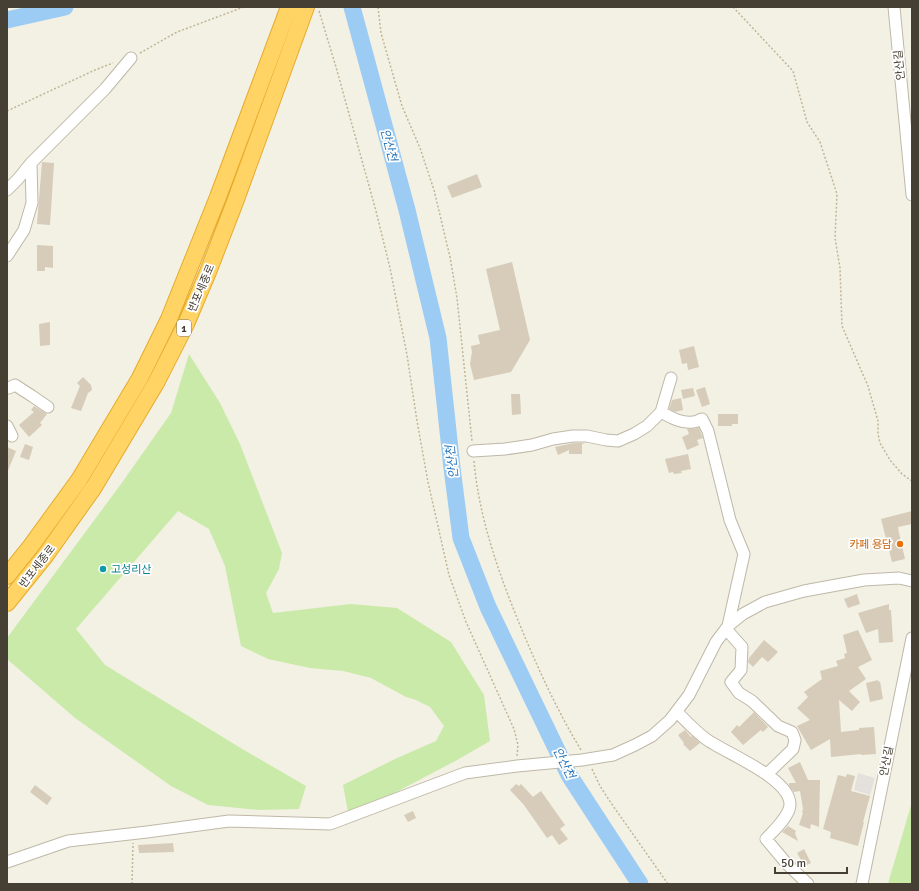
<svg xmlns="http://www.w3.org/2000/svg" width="919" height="891" font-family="Signika,'Noto Sans KR',sans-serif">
	<rect width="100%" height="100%" fill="#f3f0e4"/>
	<path fill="#caeaaa" d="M 189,354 L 220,403 L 240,444 L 282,553 L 279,569 L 266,593 L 273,613 L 351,604 L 397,608 L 451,642 L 484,695 L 490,741 L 459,759 L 349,817 L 343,785 L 397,758 L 436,741 L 444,726 L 430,707 L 416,700 L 406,697 L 371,678 L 343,671 L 310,668 L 268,659 L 241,646 L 225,566 L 209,529 L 178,511 L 76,629 L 105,665 L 239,747 L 306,786 L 299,809 L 259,810 L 208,805 L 171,786 L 75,718 L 7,659 L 7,638 L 121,484 L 171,413 Z
		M 912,802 L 912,884 L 888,884 L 889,880 Z"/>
	<path fill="#e4e1dd" d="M 858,773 L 875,778 L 870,795 L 854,790 Z"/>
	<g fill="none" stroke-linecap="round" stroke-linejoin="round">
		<path stroke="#9cccf4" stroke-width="17" d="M 352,7 L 407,210 L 438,338 L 452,468 L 461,538 L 488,607 L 569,775 L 640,884
			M 7,20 L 65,7"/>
	</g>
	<path fill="#d6ccb9" d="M 42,162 L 54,163 L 50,225 L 37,224 Z
		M 477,174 L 482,187 L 452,198 L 447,186 Z
		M 37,245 L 53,246 L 53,268 L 45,267 L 45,271 L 37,271 Z
		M 512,262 L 530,340 L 511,372 L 474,380 L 470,364 L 472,352 L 471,346 L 480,344 L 478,335 L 500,330 L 486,269 Z
		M 50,322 L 50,345 L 40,346 L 39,324 Z
		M 694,346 L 699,367 L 688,370 L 687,363 L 682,364 L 679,350 Z
		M 83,377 L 91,385 L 92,390 L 88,393 L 81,411 L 71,408 L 80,386 L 77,383 Z
		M 705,387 L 710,404 L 702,407 L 696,390 Z
		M 693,388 L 695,396 L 683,399 L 681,390 Z
		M 511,394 L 520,394 L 521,414 L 512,415 Z
		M 681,398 L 683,410 L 675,412 L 669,409 L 672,400 Z
		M 34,406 L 47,414 L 40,423 L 42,425 L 29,437 L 19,425 L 34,412 L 31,410 Z
		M 718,414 L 738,414 L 738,424 L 732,424 L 732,426 L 718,426 Z
		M 699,428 L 703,438 L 697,440 L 699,445 L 687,450 L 682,437 L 689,434 L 687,429 Z
		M 574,443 L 585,443 L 582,444 L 582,454 L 569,454 L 569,450 L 558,455 L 555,447 Z
		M 25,444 L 33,447 L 29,460 L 20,457 Z
		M 7,447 L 16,451 L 7,473 Z
		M 688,454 L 691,469 L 681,471 L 682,473 L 674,474 L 673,472 L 669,473 L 665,459 Z
		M 912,511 L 912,524 L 898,527 L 899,533 L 905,559 L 892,562 L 881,519 Z
		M 857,594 L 860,604 L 848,608 L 844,599 Z
		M 889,604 L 889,610 L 891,610 L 893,642 L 879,643 L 878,629 L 866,633 L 858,613 Z
		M 858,630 L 872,660 L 858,667 L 866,679 L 849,691 L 860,702 L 852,711 L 839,700 L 841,732 L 859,730 L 859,728 L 874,727 L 876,754 L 861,755 L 861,754 L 831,757 L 830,739 L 811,750 L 797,726 L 810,720 L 797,708 L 808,697 L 804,692 L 822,679 L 820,671 L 838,666 L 836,661 L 845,658 L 844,654 L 847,653 L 843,635 Z
		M 764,640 L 778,652 L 768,662 L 762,657 L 753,667 L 748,662 L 749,658 Z
		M 878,680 L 878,682 L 880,681 L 883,699 L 870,702 L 866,683 Z
		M 754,712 L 768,727 L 763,732 L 761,730 L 743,745 L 731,732 L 737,725 L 739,727 Z
		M 685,730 L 691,737 L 692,736 L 700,743 L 690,751 L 683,744 L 684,743 L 678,735 Z
		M 800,762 L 808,780 L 820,780 L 819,827 L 811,824 L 810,829 L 799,825 L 803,813 L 802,812 L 803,809 L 800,791 L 794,792 L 789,786 L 789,783 L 796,783 L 788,768 Z
		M 847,774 L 855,776 L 851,791 L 870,796 L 863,822 L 864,822 L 858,846 L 830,838 L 831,832 L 823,829 L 838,775 L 846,777 Z
		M 516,784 L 519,786 L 521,784 L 533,797 L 541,791 L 565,825 L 560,829 L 568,839 L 559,845 L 552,835 L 547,838 L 524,805 L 510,790 Z
		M 35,785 L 52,798 L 47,805 L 30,792 Z
		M 413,811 L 416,818 L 408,822 L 404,815 Z
		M 788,826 L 796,831 L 795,833 L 798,841 L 782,832 Z
		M 173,843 L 174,852 L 139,853 L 138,845 Z
		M 804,849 L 811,863 L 801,868 L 795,862 L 801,860 L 797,853 Z"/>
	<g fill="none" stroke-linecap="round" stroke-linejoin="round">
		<defs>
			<path id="minor" d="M 894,7 L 912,195
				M 7,190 L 18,179 L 31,163
				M 7,256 L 24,230 L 32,203 L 31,163 L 105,89 L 131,58
				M 7,387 L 9,388 L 15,385 L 32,396 L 48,407
				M 661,412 L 671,378
				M 7,426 L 12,436
				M 473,451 L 505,449 L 532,445 L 553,439 L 573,436 L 587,436 L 606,440 L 618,441 L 634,434 L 647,426 L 661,412 C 670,417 682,424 693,422 C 696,422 699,420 702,419 L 708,431 L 730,520 L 744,554 L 728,626
				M 726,629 L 742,647 L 741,670 L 731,682 L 739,693 L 752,701 L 778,726 L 792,732 L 795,740 L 793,749 L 767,774
				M 677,712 C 686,721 695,731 706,739 C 725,753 791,778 790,805 C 789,817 774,830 766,839 L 787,864 L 808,884
				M 7,862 L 68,841 L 147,832 L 229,821 L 330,824 L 465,773 L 517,766 L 582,760 L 613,755 L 635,745 L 652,736 L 670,720 L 689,695 L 716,642 L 728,626 L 743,614 L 765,602 L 804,591 L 864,580 L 899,578 L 912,581
				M 862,884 L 912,638"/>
			<path id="highway" d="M 7,576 L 31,546 L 79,480 L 140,378 L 169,319 L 218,197 L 289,7
				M 7,603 L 45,556 L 94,487 L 156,383 L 186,324 L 208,272 L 235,202 L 306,7"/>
		</defs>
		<use href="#minor" stroke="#bfb8a7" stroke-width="13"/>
		<use href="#highway" stroke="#e6ab2b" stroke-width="18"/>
		<path stroke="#c2b597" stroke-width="1.5" stroke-dasharray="2 2" stroke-linecap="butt" d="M 378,7 L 381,33 L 402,106 L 420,148 L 434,190 L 450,257 L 457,298 L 472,441
			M 733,7 L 793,71 L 807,122 L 820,142 L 837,194 L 835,238 L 840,268 L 842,326 L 868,386 L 878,421 L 878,434 L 880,443 L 890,460 L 902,474 L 912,481
			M 319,11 L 336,67 L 376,211 L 390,268 L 407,355 L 417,421 L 428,482 L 449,575 L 466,622 L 514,729 L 518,745 L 517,756
			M 140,53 L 177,32 L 244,7
			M 7,111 L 95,70 L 113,63
			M 474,461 C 479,519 500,577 522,630 C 539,671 558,712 581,750
			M 592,769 L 600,786 L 611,803 L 668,884
			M 132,884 L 133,843"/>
		<use href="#minor" stroke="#fff" stroke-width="11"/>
		<use href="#highway" stroke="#ffd364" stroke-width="16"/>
	</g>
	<circle fill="#e8710a" stroke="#fff" stroke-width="1.5" cx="900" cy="544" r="4"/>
	<circle fill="#0f9aa8" stroke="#fff" stroke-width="1.5" cx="103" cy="569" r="4"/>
	<g text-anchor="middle" stroke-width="3.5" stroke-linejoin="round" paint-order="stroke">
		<rect fill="#fff" stroke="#7e7971" stroke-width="1" x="177" y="320" width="14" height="16" rx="3"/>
		<g font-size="10" font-weight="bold" fill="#464034">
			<text x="184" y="332">1</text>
		</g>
		<g font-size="11" fill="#464034" stroke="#fff">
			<text transform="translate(899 65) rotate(-96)" y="4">안산길</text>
			<text transform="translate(201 288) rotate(-67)" y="4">반포세종로</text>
			<text transform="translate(37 566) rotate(-52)" y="4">반포세종로</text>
			<text transform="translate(886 761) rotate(-79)" y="4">안산길</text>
		</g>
		<g font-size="11" fill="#c56008" stroke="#fff" text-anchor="end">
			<text x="892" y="548">카페 용담</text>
		</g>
		<g font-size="11" fill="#0d838f" stroke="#fff" text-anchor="start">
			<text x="111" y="573">고성리산</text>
		</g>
		<g font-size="12" font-style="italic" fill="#2774b8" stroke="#fff">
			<text transform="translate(389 145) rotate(75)" y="4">안산천</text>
			<text transform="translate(452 462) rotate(-97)" y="4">안산천</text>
			<text transform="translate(564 763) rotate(63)" y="4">안산천</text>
		</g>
	</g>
	<rect width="919" height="891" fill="none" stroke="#464034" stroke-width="16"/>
	<path d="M775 867v6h72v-6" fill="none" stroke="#464034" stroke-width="2"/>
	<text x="781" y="867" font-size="12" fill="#464034" stroke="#ffffff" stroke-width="3" paint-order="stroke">50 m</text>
</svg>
